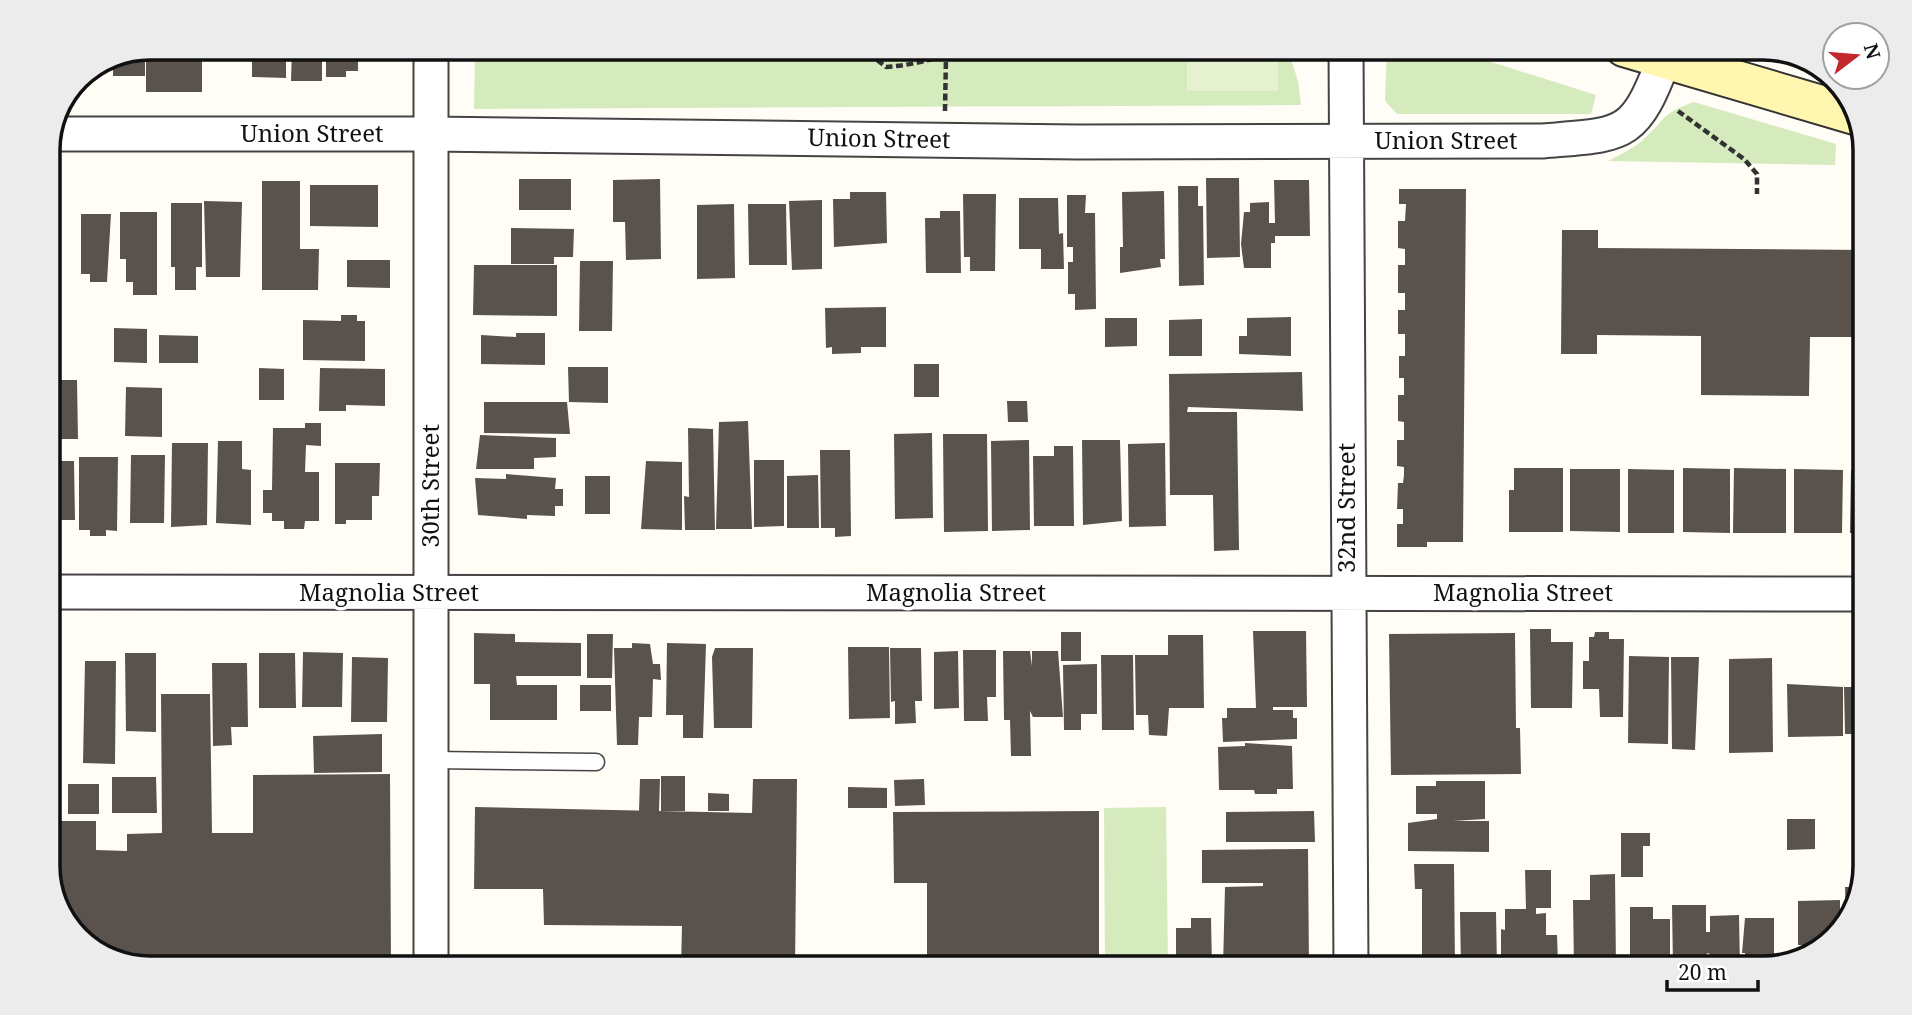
<svg xmlns="http://www.w3.org/2000/svg" width="1912" height="1015" font-family="'Noto Serif',serif">
	<rect width="100%" height="100%" fill="#fffdf5"/>
	<path fill="#d5ebbd" d="M 475,47 L 1287,47 L 1298,81 L 1301,105 L 474,109 Z
		M 1387,47 L 1444,47 L 1596,95 L 1591,114 L 1397,114 L 1385,101 Z
		M 1694,102 L 1836,144 L 1835,165 L 1608,161 C 1621,154 1635,148 1646,137 C 1667,117 1663,113 1694,102 Z
		M 1166,807 L 1168,968 L 1105,968 L 1104,808 Z"/>
	<path fill="#e6f2cf" d="M 480,47 L 593,47 L 542,54 L 480,52 Z
		M 1187,47 L 1278,47 L 1278,91 L 1187,91 Z"/>
	<path fill="#5a524d" d="M 202,47 L 202,92 L 146,92 L 146,48 Z
		M 252,47 L 286,47 L 286,78 L 252,77 Z
		M 292,47 L 322,47 L 322,81 L 291,81 Z
		M 326,47 L 383,47 L 383,52 L 358,52 L 358,71 L 346,71 L 346,77 L 326,77 Z
		M 145,49 L 145,76 L 113,76 L 113,62 Z
		M 109,64 L 110,68 L 102,69 L 102,73 L 88,73 Z
		M 1206,178 L 1239,178 L 1240,257 L 1207,258 Z
		M 519,179 L 571,179 L 571,210 L 519,210 Z
		M 660,179 L 661,259 L 626,260 L 625,222 L 613,222 L 613,180 Z
		M 1274,180 L 1309,180 L 1310,236 L 1275,236 L 1275,243 L 1271,243 L 1271,268 L 1244,268 L 1241,244 L 1244,212 L 1250,212 L 1250,203 L 1269,202 L 1269,223 L 1275,223 Z
		M 262,181 L 300,181 L 300,249 L 319,249 L 318,290 L 262,290 Z
		M 310,185 L 378,185 L 378,227 L 310,226 Z
		M 1178,186 L 1198,186 L 1198,206 L 1203,206 L 1204,285 L 1179,286 Z
		M 1399,189 L 1466,189 L 1463,542 L 1427,542 L 1427,547 L 1397,547 L 1397,524 L 1403,524 L 1403,509 L 1397,509 L 1398,483 L 1403,483 L 1404,475 L 1404,467 L 1397,466 L 1397,440 L 1404,440 L 1404,422 L 1398,421 L 1398,395 L 1404,395 L 1404,378 L 1399,378 L 1399,356 L 1405,356 L 1405,334 L 1398,334 L 1398,310 L 1405,310 L 1405,293 L 1398,293 L 1398,265 L 1405,265 L 1405,249 L 1398,248 L 1398,221 L 1405,221 L 1406,204 L 1399,204 Z
		M 1164,191 L 1165,259 L 1160,259 L 1161,267 L 1120,273 L 1120,247 L 1123,247 L 1122,192 Z
		M 850,192 L 886,192 L 887,243 L 834,247 L 833,199 L 850,199 Z
		M 963,194 L 996,194 L 995,271 L 970,271 L 970,257 L 964,257 Z
		M 1067,195 L 1086,195 L 1085,213 L 1095,213 L 1096,309 L 1075,310 L 1075,294 L 1068,294 L 1068,262 L 1073,262 L 1073,247 L 1067,247 Z
		M 1019,198 L 1058,198 L 1059,234 L 1063,233 L 1064,269 L 1041,269 L 1041,249 L 1019,249 Z
		M 822,200 L 822,269 L 792,270 L 789,201 Z
		M 204,201 L 242,202 L 240,277 L 206,277 Z
		M 171,203 L 202,203 L 202,267 L 196,267 L 196,290 L 175,290 L 175,267 L 171,267 Z
		M 734,204 L 735,278 L 697,279 L 697,205 Z
		M 748,204 L 786,204 L 787,265 L 749,265 Z
		M 940,211 L 960,211 L 961,273 L 926,273 L 925,218 L 940,218 Z
		M 120,212 L 157,212 L 157,295 L 133,295 L 133,282 L 126,282 L 126,259 L 120,259 Z
		M 81,214 L 111,214 L 107,282 L 90,282 L 90,274 L 81,274 Z
		M 511,228 L 574,229 L 573,257 L 554,257 L 554,264 L 511,264 Z
		M 1562,230 L 1598,230 L 1598,248 L 1865,250 L 1865,337 L 1810,337 L 1809,396 L 1701,395 L 1701,336 L 1597,335 L 1597,354 L 1561,354 Z
		M 347,260 L 390,260 L 390,288 L 347,287 Z
		M 580,261 L 613,261 L 612,331 L 579,331 Z
		M 474,265 L 557,265 L 557,316 L 473,315 Z
		M 886,307 L 886,347 L 861,347 L 861,353 L 832,354 L 832,347 L 826,348 L 825,308 Z
		M 341,315 L 357,315 L 357,321 L 365,321 L 365,361 L 303,360 L 303,320 L 341,321 Z
		M 1291,317 L 1291,356 L 1239,354 L 1239,336 L 1247,336 L 1247,318 Z
		M 1105,318 L 1137,318 L 1137,346 L 1105,347 Z
		M 1202,319 L 1202,356 L 1169,356 L 1169,320 Z
		M 114,328 L 147,329 L 147,363 L 114,362 Z
		M 516,333 L 545,333 L 545,365 L 481,364 L 481,335 L 516,337 Z
		M 159,335 L 198,336 L 198,363 L 159,363 Z
		M 914,364 L 939,364 L 939,397 L 914,397 Z
		M 568,367 L 608,367 L 608,403 L 569,402 Z
		M 259,368 L 284,369 L 284,400 L 259,400 Z
		M 320,368 L 385,369 L 385,406 L 346,405 L 346,411 L 319,411 Z
		M 1302,372 L 1303,411 L 1188,407 L 1187,412 L 1237,412 L 1239,550 L 1214,551 L 1213,495 L 1170,495 L 1169,374 Z
		M 47,380 L 77,380 L 78,439 L 57,439 L 56,424 L 47,424 Z
		M 126,387 L 162,388 L 162,437 L 125,436 Z
		M 1007,401 L 1027,401 L 1028,422 L 1008,422 Z
		M 484,402 L 567,402 L 570,434 L 484,433 Z
		M 748,421 L 752,529 L 716,529 L 719,422 Z
		M 305,423 L 321,423 L 321,446 L 306,445 L 305,472 L 319,472 L 319,521 L 305,521 L 304,529 L 284,529 L 284,521 L 272,521 L 272,513 L 263,513 L 263,490 L 272,490 L 273,428 L 305,428 Z
		M 688,428 L 713,429 L 715,530 L 685,530 L 684,496 L 689,497 Z
		M 932,433 L 933,518 L 895,519 L 894,434 Z
		M 943,434 L 987,434 L 988,531 L 944,532 Z
		M 480,435 L 556,438 L 556,457 L 534,458 L 534,469 L 476,469 Z
		M 1029,440 L 1030,530 L 992,531 L 991,441 Z
		M 1082,440 L 1120,440 L 1122,521 L 1083,525 Z
		M 218,441 L 242,441 L 242,469 L 251,470 L 251,525 L 216,523 Z
		M 172,443 L 208,443 L 207,525 L 171,527 Z
		M 1165,443 L 1166,526 L 1129,527 L 1128,444 Z
		M 1054,446 L 1073,446 L 1074,526 L 1034,526 L 1033,456 L 1054,456 Z
		M 820,450 L 850,450 L 851,536 L 835,537 L 835,528 L 821,528 Z
		M 131,455 L 165,455 L 164,523 L 130,523 Z
		M 79,457 L 118,457 L 117,531 L 106,530 L 106,536 L 90,536 L 90,530 L 79,530 Z
		M 754,460 L 784,460 L 784,526 L 754,527 Z
		M 47,461 L 74,461 L 75,520 L 54,520 L 54,505 L 47,505 Z
		M 646,461 L 682,462 L 682,530 L 641,529 Z
		M 335,463 L 380,463 L 379,496 L 372,496 L 372,520 L 346,520 L 346,524 L 335,524 Z
		M 1514,468 L 1563,468 L 1563,532 L 1509,532 L 1509,490 L 1514,490 Z
		M 1683,468 L 1730,469 L 1730,533 L 1683,532 Z
		M 1734,468 L 1786,469 L 1786,533 L 1733,533 Z
		M 1570,469 L 1620,469 L 1620,532 L 1570,531 Z
		M 1628,469 L 1674,470 L 1674,533 L 1628,533 Z
		M 1794,469 L 1843,470 L 1842,533 L 1794,533 Z
		M 1851,470 L 1865,470 L 1865,533 L 1850,533 Z
		M 506,474 L 556,478 L 555,489 L 563,489 L 563,506 L 555,506 L 555,516 L 527,515 L 527,519 L 478,515 L 475,478 L 506,479 Z
		M 818,475 L 819,528 L 787,528 L 787,476 Z
		M 585,476 L 610,476 L 610,514 L 585,514 Z
		M 1530,629 L 1551,629 L 1551,642 L 1573,642 L 1572,708 L 1531,708 Z
		M 1253,631 L 1306,631 L 1307,707 L 1273,707 L 1273,710 L 1293,710 L 1293,718 L 1297,718 L 1297,739 L 1223,742 L 1222,718 L 1227,718 L 1227,708 L 1256,708 Z
		M 1061,632 L 1081,632 L 1081,661 L 1061,661 Z
		M 1595,632 L 1609,632 L 1609,639 L 1624,639 L 1623,717 L 1600,717 L 1599,689 L 1583,689 L 1583,661 L 1589,661 L 1589,637 L 1594,637 Z
		M 474,633 L 515,634 L 515,642 L 581,643 L 581,676 L 516,676 L 517,685 L 557,685 L 557,720 L 490,720 L 490,684 L 474,684 Z
		M 1515,633 L 1516,728 L 1520,728 L 1521,774 L 1391,775 L 1389,634 Z
		M 587,634 L 613,634 L 612,678 L 587,678 Z
		M 1168,635 L 1203,635 L 1204,708 L 1169,708 L 1167,736 L 1149,735 L 1148,715 L 1136,715 L 1135,655 L 1168,655 Z
		M 632,643 L 650,644 L 653,664 L 660,664 L 661,680 L 653,679 L 652,717 L 639,717 L 638,745 L 617,745 L 614,648 L 632,648 Z
		M 667,643 L 706,644 L 703,738 L 683,738 L 683,715 L 666,715 Z
		M 848,647 L 889,647 L 890,718 L 849,719 Z
		M 715,648 L 753,648 L 752,728 L 714,728 L 712,657 Z
		M 890,648 L 921,648 L 922,701 L 915,701 L 916,723 L 895,724 L 895,701 L 891,702 Z
		M 963,650 L 996,650 L 996,697 L 987,697 L 988,721 L 964,721 Z
		M 958,651 L 959,708 L 934,709 L 934,652 Z
		M 1003,651 L 1030,651 L 1032,666 L 1032,651 L 1058,651 L 1063,717 L 1033,717 L 1030,711 L 1031,756 L 1011,756 L 1010,720 L 1004,720 Z
		M 303,652 L 343,653 L 342,707 L 302,707 Z
		M 125,653 L 156,653 L 156,732 L 126,731 Z
		M 259,653 L 295,653 L 296,708 L 259,708 Z
		M 1101,655 L 1133,655 L 1134,730 L 1102,730 Z
		M 1852,655 L 1865,655 L 1865,734 L 1845,734 L 1844,687 L 1852,687 Z
		M 1629,656 L 1669,657 L 1668,744 L 1628,743 Z
		M 352,657 L 388,658 L 387,722 L 351,722 Z
		M 1671,657 L 1699,657 L 1695,750 L 1672,749 Z
		M 1772,658 L 1773,752 L 1729,753 L 1729,659 Z
		M 85,661 L 116,661 L 115,764 L 83,763 Z
		M 212,663 L 247,663 L 248,727 L 231,727 L 232,745 L 213,746 Z
		M 1097,664 L 1097,714 L 1081,714 L 1081,730 L 1064,730 L 1063,665 Z
		M 1787,684 L 1843,687 L 1843,736 L 1788,737 Z
		M 580,685 L 611,685 L 611,711 L 580,711 Z
		M 161,694 L 210,694 L 212,833 L 253,833 L 253,775 L 390,774 L 391,968 L 149,968 L 104,957 L 64,922 L 48,873 L 47,821 L 96,821 L 96,850 L 127,851 L 127,834 L 162,833 Z
		M 382,734 L 382,772 L 314,773 L 313,736 Z
		M 1245,743 L 1292,746 L 1293,789 L 1277,789 L 1277,794 L 1255,794 L 1254,790 L 1219,790 L 1218,747 L 1245,746 Z
		M 661,776 L 685,776 L 685,811 L 661,811 Z
		M 112,777 L 156,777 L 157,813 L 112,813 Z
		M 640,779 L 660,779 L 659,811 L 639,811 Z
		M 753,779 L 797,779 L 795,968 L 681,968 L 682,926 L 544,925 L 543,889 L 474,889 L 475,807 L 752,813 Z
		M 924,779 L 925,805 L 895,806 L 894,780 Z
		M 1436,781 L 1485,781 L 1485,819 L 1453,821 L 1489,821 L 1489,852 L 1408,851 L 1408,823 L 1437,819 L 1437,814 L 1416,814 L 1416,786 L 1436,786 Z
		M 68,784 L 99,784 L 99,814 L 68,814 Z
		M 848,787 L 887,788 L 887,808 L 848,808 Z
		M 708,793 L 729,794 L 729,811 L 708,811 Z
		M 1099,811 L 1099,968 L 927,968 L 927,883 L 894,883 L 893,812 Z
		M 1314,811 L 1315,842 L 1226,842 L 1226,812 Z
		M 1787,819 L 1815,819 L 1815,849 L 1787,850 Z
		M 1621,833 L 1650,833 L 1650,846 L 1643,846 L 1643,877 L 1621,877 Z
		M 1308,849 L 1309,968 L 1223,968 L 1225,887 L 1263,886 L 1263,883 L 1202,883 L 1202,850 Z
		M 1414,864 L 1454,864 L 1455,968 L 1390,968 L 1390,962 L 1422,962 L 1422,889 L 1415,889 Z
		M 1525,870 L 1551,870 L 1551,908 L 1536,908 L 1536,914 L 1546,913 L 1546,935 L 1557,935 L 1558,963 L 1530,963 L 1530,968 L 1501,968 L 1501,929 L 1505,930 L 1505,909 L 1526,909 Z
		M 1615,874 L 1616,968 L 1574,968 L 1573,900 L 1590,900 L 1590,875 Z
		M 1845,887 L 1860,887 L 1854,911 L 1846,921 Z
		M 1840,900 L 1840,927 L 1819,951 L 1807,954 L 1807,945 L 1798,945 L 1798,901 Z
		M 1672,905 L 1706,905 L 1706,932 L 1710,932 L 1710,916 L 1739,915 L 1740,968 L 1710,968 L 1710,954 L 1707,953 L 1707,968 L 1673,968 Z
		M 1630,907 L 1653,907 L 1653,919 L 1670,919 L 1670,968 L 1630,968 Z
		M 1460,912 L 1496,912 L 1497,968 L 1461,968 Z
		M 1191,918 L 1211,918 L 1212,968 L 1176,968 L 1176,928 L 1191,928 Z
		M 1745,918 L 1774,918 L 1774,965 L 1745,968 L 1745,953 L 1742,953 Z"/>
	<g fill="none" stroke-linecap="round" stroke-linejoin="round">
		<defs>
			<path id="lane" d="M 432,760 L 596,762"/>
			<path id="street" d="M 431,47 L 431,968
				M 1346,47 L 1351,968
				M 51,134 L 430,134 L 1078,142 L 1543,141 C 1624,134 1634,139 1664,59
				M 47,592 L 1865,594"/>
			<path id="secondary" d="M 1624,47 L 1855,115"/>
		</defs>
		<use href="#lane" stroke="#444" stroke-width="19"/>
		<use href="#street" stroke="#444" stroke-width="37"/>
		<use href="#secondary" stroke="#333" stroke-width="42"/>
		<path stroke="#333" stroke-width="4.5" stroke-dasharray="7 3.5" stroke-linecap="butt" d="M 861,47 L 886,67 C 919,65 950,53 983,48 C 1034,42 1059,70 1111,47
			M 945,111 L 946,56
			M 1678,111 L 1744,159 L 1757,174 L 1757,194"/>
		<use href="#lane" stroke="#fff" stroke-width="16"/>
		<use href="#street" stroke="#fff" stroke-width="33"/>
		<use href="#secondary" stroke="#fff6b0" stroke-width="38"/>
	</g>
	<g text-anchor="middle" stroke-width="7" stroke-linejoin="round" paint-order="stroke">
		<g font-size="24" fill="#111" stroke="#fff">
			<text x="312" y="142">Union Street</text>
			<text transform="translate(879 139) rotate(1)" y="8">Union Street</text>
			<text x="1446" y="149">Union Street</text>
			<text transform="translate(431 486) rotate(-90)" y="8">30th Street</text>
			<text transform="translate(1347 508) rotate(-90)" y="8">32nd Street</text>
			<text x="389" y="601">Magnolia Street</text>
			<text x="956" y="601">Magnolia Street</text>
			<text x="1523" y="601">Magnolia Street</text>
		</g>
	</g>
	<path d="M0 0H1912V1015H0ZM150 60H1763A90 90 0 0 1 1853 150V866A90 90 0 0 1 1763 956H150A90 90 0 0 1 60 866V150A90 90 0 0 1 150 60Z" fill="#ececec" fill-rule="evenodd"/>
	<path fill="none" stroke="#111" stroke-width="3.5" d="M150 60H1763A90 90 0 0 1 1853 150V866A90 90 0 0 1 1763 956H150A90 90 0 0 1 60 866V150A90 90 0 0 1 150 60Z"/>
	<g transform="translate(1856 56) rotate(74)"><circle r="33" fill="#ffffff" stroke="#a0a0a0" stroke-width="2"/>
	<path d="M0-5L12 26L0 18L-12 26Z" fill="#c4262e"/>
	<text y="-10" font-size="19" font-weight="bold" text-anchor="middle" fill="#111111">N</text>
	</g>
	<path d="M1667 980v10h91v-10" fill="none" stroke="#111111" stroke-width="3.5"/>
	<text x="1678" y="980" font-size="21" fill="#111111" stroke="#ffffff" stroke-width="5" paint-order="stroke">20 m</text>
</svg>
